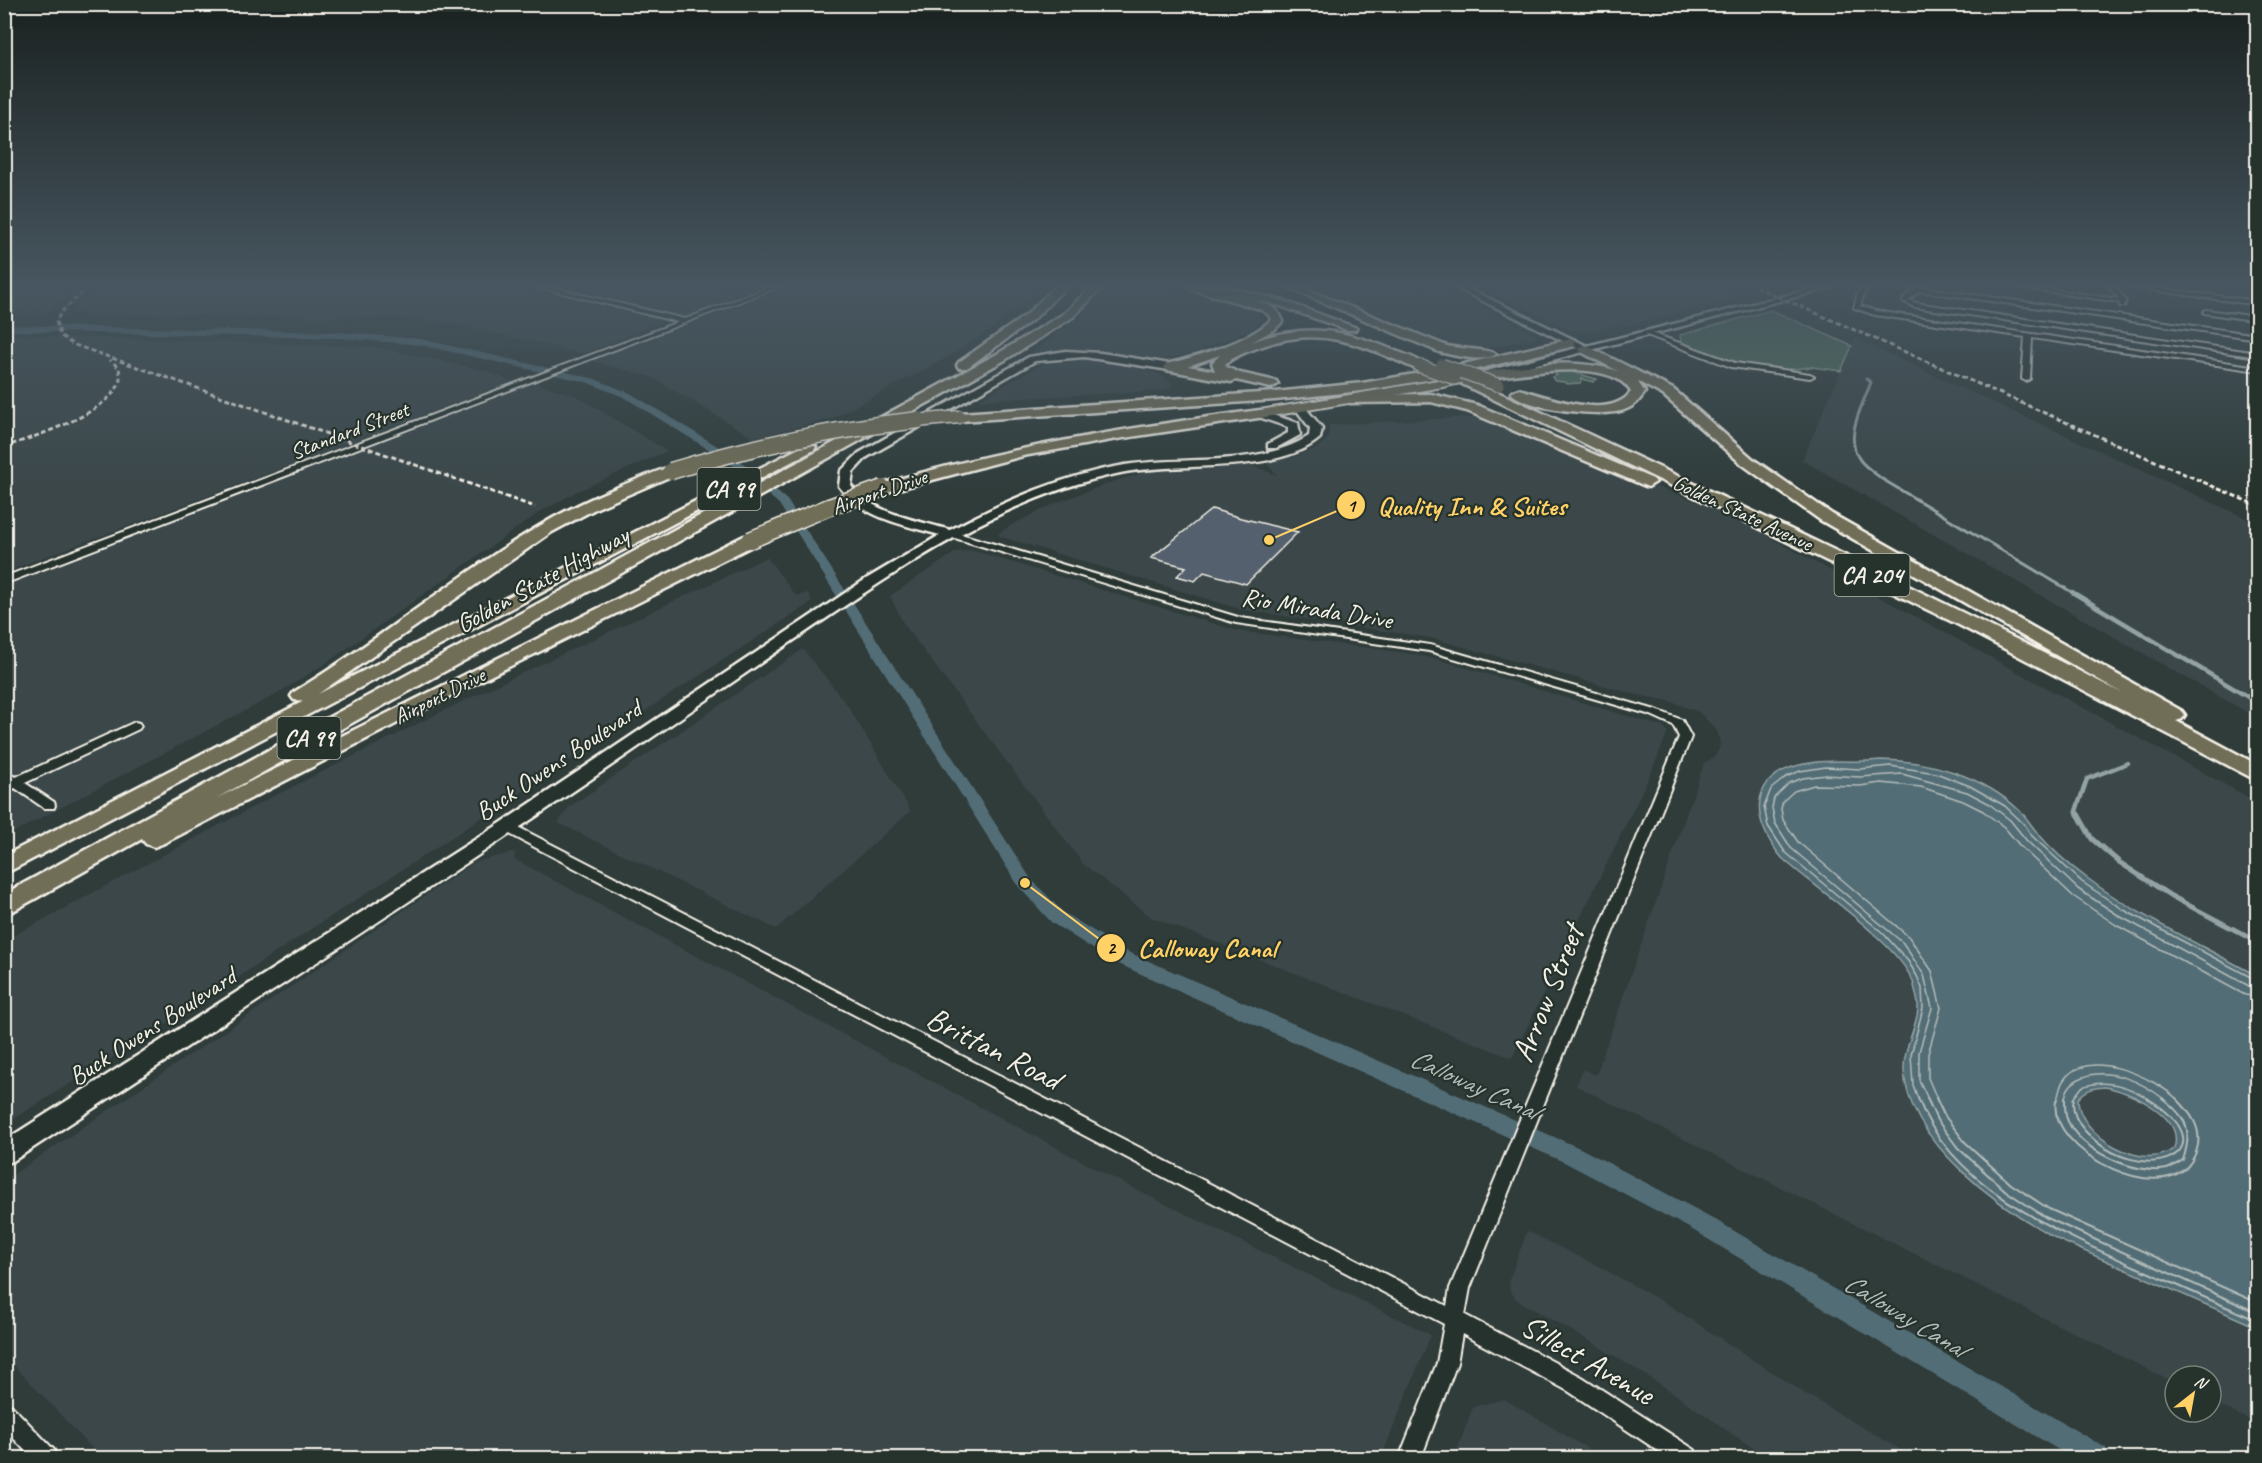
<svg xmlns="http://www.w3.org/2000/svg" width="2262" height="1463" font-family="Caveat,sans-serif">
	<rect width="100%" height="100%" fill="#2f3c3a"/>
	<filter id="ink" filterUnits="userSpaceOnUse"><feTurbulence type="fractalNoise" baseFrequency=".0167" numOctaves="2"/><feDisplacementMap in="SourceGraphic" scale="12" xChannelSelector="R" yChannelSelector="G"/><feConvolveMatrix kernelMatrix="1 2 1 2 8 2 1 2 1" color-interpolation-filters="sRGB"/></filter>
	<g filter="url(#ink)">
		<path fill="#3a474a" d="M 4,287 L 77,287 L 49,311 L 5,313 Z
			M 97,287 L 520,287 L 662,321 L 585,354 L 458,325 L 401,318 L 70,313 Z
			M 557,287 L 762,287 L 689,315 L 680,316 Z
			M 789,287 L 1044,287 L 991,329 L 948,357 L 831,419 L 754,438 L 652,377 L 592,361 Z
			M 1106,287 L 1170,287 L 1258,312 L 1262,321 L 1250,330 L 1188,355 L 1161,360 L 1085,349 L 1033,352 L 1074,321 L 1084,313 L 1081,309 Z
			M 1308,287 L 1442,287 L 1540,337 L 1486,348 L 1458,347 Z
			M 1480,287 L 1724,287 L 1744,297 L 1628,325 L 1624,324 L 1590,332 L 1569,330 Z
			M 1711,325 L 1852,345 L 1855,339 L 2257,523 L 2257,718 L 1802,460 L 1841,371 L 1812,367 L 1783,370 L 1766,368 L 1734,361 L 1681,342 L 1680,335 Z
			M 5,335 L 375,347 L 486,371 L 513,382 L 5,572 Z
			M 1064,359 L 1094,360 L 1147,370 L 1164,377 L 1173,386 L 1164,391 L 978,400 L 1038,366 Z
			M 533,382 L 577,396 L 667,451 L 578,491 L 540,512 L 325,664 L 277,694 L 5,837 L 5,585 Z
			M 1465,417 L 1500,421 L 1596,463 L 1752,523 L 1769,537 L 2257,802 L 2257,1424 L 2211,1401 L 2211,1376 L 2175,1376 L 2175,1383 L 1576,1086 L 1583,1069 L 1596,1075 L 1704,763 L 1714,757 L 1719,749 L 1720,740 L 1717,731 L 1699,712 L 1669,701 L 1637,695 L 1431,638 L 1243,610 L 999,536 L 999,533 L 1011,525 L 1058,502 L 1115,481 L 1175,464 L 1206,458 L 1226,464 L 1238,461 L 1277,475 L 1264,461 L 1297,456 L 1317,448 L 1329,437 L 1329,425 Z
			M 971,550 L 1238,631 L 1400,652 L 1437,659 L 1664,727 L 1668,732 L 1651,773 L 1512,1058 L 1151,917 L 1083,864 L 903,623 L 890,596 L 956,552 Z
			M 767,557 L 796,596 L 808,593 L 812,602 L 168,1023 L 5,1124 L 5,940 L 266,800 L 459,703 Z
			M 803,649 L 848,706 L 911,811 L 776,929 L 558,823 L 569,807 Z
			M 515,852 L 514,859 L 1123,1183 L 1431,1335 L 1381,1458 L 101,1458 L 5,1356 L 5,1180 L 475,862 Z
			M 1527,1231 L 1602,1268 L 1669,1305 L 1804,1393 L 1915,1458 L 1767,1458 L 1660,1384 L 1593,1343 L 1517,1300 L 1510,1291 L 1509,1280 Z
			M 1504,1399 L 1537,1418 L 1603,1458 L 1454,1458 L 1473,1407 Z"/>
		<path fill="#4f705a" stroke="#a2b0a1" stroke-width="1.5" d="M 1771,310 L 1852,346 L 1841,371 L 1812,367 L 1783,370 L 1766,368 L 1734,361 L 1681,342 L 1680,335 Z
			M 1555,371 L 1572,372 L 1597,379 L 1593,382 L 1582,379 L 1580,383 L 1566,384 L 1565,382 L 1555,381 L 1552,377 L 1557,375 L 1553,372 Z"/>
		<path fill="#526d76" stroke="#93a2a4" stroke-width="1.5" fill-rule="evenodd" d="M 1880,760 C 1929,760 1983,776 2019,810 C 2026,816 2030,824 2036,831 C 2050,848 2069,865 2087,878 C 2139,917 2200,944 2257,976 L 2257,1327 L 2059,1240 C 2002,1209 1908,1143 1904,1071 C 1903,1048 1916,1030 1918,1009 C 1919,1002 1915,990 1913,982 C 1899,944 1814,887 1782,858 C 1747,816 1750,772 1810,763 C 1833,759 1856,763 1880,760 ZM 2105,1087 C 2129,1091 2185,1116 2174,1148 C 2146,1174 2077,1135 2078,1099 C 2086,1089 2093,1088 2105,1087 Z"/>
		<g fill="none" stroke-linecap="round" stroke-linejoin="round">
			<path stroke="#b3bcba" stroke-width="1.5" d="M 1918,1099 L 1913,1085 L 1911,1055 L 1923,1008 L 1922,988 L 1917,976 L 1908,961 L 1883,933 L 1785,852 L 1768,826 L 1764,807 L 1771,789 L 1786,777 L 1800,771 L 1826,767 L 1860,769 L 1890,766 L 1936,773 L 1970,786 L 2005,806 L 2025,825 L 2032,836 L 2082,882 L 2124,910 L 2258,981
				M 1928,1099 L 1919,1080 L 1919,1052 L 1932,1008 L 1924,975 L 1903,943 L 1791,848 L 1775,823 L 1772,808 L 1774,798 L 1789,783 L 1803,778 L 1826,775 L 1860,777 L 1902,774 L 1967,792 L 1988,803 L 2010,820 L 2027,841 L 2078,889 L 2121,917 L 2249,986 L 2258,988
				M 1937,1099 L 1928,1078 L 1928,1054 L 1941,1008 L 1932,971 L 1909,937 L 1798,842 L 1783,820 L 1781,809 L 1783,801 L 1794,791 L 1814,785 L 1860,786 L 1881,783 L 1921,787 L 1963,801 L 1983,811 L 2004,827 L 2021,847 L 2073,896 L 2116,925 L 2245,995 L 2258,997
				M 2057,1099 C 2059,1094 2060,1086 2063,1081 C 2086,1045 2155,1078 2177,1099
				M 2065,1099 C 2066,1089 2072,1082 2081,1078 C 2109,1066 2142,1082 2164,1099
				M 2073,1099 L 2082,1087 C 2106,1078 2128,1086 2149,1099"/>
			<path stroke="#b3bcba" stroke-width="2" d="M 1918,1098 C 1950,1186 2057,1232 2136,1267 C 2177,1285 2217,1303 2258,1321
				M 1927,1098 L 1937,1120 L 1958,1148 L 2006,1191 L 2045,1217 L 2258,1313
				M 1936,1098 L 1944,1115 L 1965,1142 L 2011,1184 L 2049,1209 L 2258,1303
				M 2057,1098 C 2040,1148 2176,1220 2197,1149 C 2203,1128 2190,1112 2176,1098
				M 2065,1098 C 2065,1103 2065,1111 2066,1116 C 2075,1149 2136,1176 2167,1169 C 2172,1167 2178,1163 2183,1160 C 2193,1130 2187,1117 2162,1098
				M 2074,1098 C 2071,1110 2077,1122 2085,1131 C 2140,1191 2236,1153 2147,1098"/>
			<path stroke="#93a2a4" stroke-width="3" d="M 1866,379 L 1871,382 C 1863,405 1843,437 1860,460 C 1866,468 1875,473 1882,479 L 2075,594"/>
			<path stroke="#93a2a4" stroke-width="4.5" d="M 2072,592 L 2258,703
				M 2078,815 L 2076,811 L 2087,779 L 2128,763"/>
			<path stroke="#93a2a4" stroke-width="5" d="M 2078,814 L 2092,839 L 2119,862 L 2171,896 L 2258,942"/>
			<path fill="#526d76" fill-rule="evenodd" d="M 4,325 L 339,332 L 421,339 L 592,378 L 630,393 L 737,458 L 787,500 L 1031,879 L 1064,913 L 1128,952 L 1582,1149 L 1707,1215 L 2106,1448 L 2109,1458 L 2072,1458 L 1691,1229 L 1566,1163 L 1114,962 L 1052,923 L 1019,887 L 779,504 L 729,462 L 624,397 L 586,382 L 421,345 L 339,338 L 4,331 Z"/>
		</g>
		<path fill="#55616e" stroke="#f4f1e8" stroke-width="1.5" d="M 1212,509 L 1241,518 L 1298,532 L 1246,584 L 1204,572 L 1195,581 L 1177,576 L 1186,567 L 1151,558 Z"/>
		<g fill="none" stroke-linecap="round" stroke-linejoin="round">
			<defs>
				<path id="street" d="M 539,287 L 549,287 L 685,319 L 770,287 L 778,287 L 4,584 L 4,577 L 678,322 Z
					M 1864,287 L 1870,287 L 1864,293 L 1860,306 L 1876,311 L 2258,367 L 2258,371 L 2032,338 L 2030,379 L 2026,381 L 2022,379 L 2025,337 L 1875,315 L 1854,308 L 1858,292 Z
					M 1918,287 L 2258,335 L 2258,339 L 1919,291 L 1909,300 L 1916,303 L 2258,353 L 2258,357 L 1914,307 L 1903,301 L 1903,299 L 1912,290 Z
					M 2017,287 L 2032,287 L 2119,299 L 2110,287 L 2116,287 L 2126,301 L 2124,306 L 2120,306 L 2119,302 Z
					M 2131,287 L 2146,287 L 2258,301 L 2258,305 Z
					M 2206,310 L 2258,317 L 2258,321 L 2204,313 L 2204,311 Z
					M 1646,331 L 1735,363 L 1810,374 L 1814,376 L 1810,378 L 1731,367 L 1644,334 L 1643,333 Z
					M 951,531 L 1241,618 L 1430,645 L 1659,711 L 1682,720 L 1691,737 L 1470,1288 L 1465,1315 L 1582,1377 L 1695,1450 L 1698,1458 L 1669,1458 L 1568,1391 L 1462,1334 L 1457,1363 L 1421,1458 L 1399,1458 L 1437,1363 L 1444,1324 L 502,830 L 500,827 L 502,824 L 512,824 L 1447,1306 L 1450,1288 L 1679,737 L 1673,725 L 1651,715 L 1429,651 L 1236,623 L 948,536 L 948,532 Z
					M 135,722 L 139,723 L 141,726 L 139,729 L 25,783 L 54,802 L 55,805 L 54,808 L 44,808 L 15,788 L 4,792 L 6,782 L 4,771 L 16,777 Z
					M 4,1402 L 11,1405 L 54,1450 L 57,1458 L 32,1458 L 4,1428 Z"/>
				<path id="secondary" d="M 1455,287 L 1465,287 L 1587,346 L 1820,287 L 1833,287 L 1487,377 L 1483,376 L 1483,372 L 1577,348 Z
					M 1066,351 L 1101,353 L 1170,364 L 1175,367 L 1170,370 L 1084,357 L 1035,361 L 867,457 L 853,472 L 851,486 C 873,514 917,520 950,530 C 1005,501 1064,475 1125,465 C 1182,456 1259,468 1309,436 L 1310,428 L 1295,408 L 1300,405 L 1304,406 L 1322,428 L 1320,438 C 1277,476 1175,461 1120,473 C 1071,483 1023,502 978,525 C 912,559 852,601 791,642 C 722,689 653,737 584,784 C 395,912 203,1036 13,1161 L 4,1164 L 4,1141 L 501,823 L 866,579 L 940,535 C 904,525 862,518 839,486 L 841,471 L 859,453 L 1029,357 Z
					M 1260,411 L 1298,423 L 1300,435 L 1276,448 L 1268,448 L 1268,444 L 1288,433 L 1288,427 L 1256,416 L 1256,412 Z"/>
				<path id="primary" d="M 1474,374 L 1478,375 L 1478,379 L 1443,387 L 1260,418 L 1254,414 L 1260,410 Z"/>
				<path id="highway" d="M 1055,287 L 1066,287 L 1034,319 L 967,368 L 959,368 L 957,365 L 959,362 L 1026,315 Z
					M 1091,287 L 1102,287 L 1073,317 L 1005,360 L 217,798 L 744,536 L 756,536 L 758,540 L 756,544 L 458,692 L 162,844 L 154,847 L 146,844 L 142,839 L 13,911 L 4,914 L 4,894 L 997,354 L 1065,313 Z
					M 1189,287 L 1226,287 L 1284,301 L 1357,328 L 1355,330 L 1347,330 L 1280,306 L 1238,296 C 1256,301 1276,303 1283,321 L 1275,329 L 1252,342 C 1304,323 1343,329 1393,350 C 1403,354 1419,358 1426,366 L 1424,369 L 1416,369 C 1363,345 1320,325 1263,346 C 1249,351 1236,355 1225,364 L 1226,367 L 1240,373 L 1276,381 L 1278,384 L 1271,388 L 1236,380 L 1231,382 L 1166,370 L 1164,367 L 1166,364 C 1196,357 1248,342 1271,320 L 1269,315 L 1260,309 L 1190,289 ZM 1220,355 L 1212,363 L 1215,371 L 1188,366 Z
					M 1287,287 L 1301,287 L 1447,346 C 1459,349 1490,349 1496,354 C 1485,364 1453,355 1439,352 Z
					M 1571,339 L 1575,340 L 1575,346 L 1438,378 L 1362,391 L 1275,400 L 960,421 L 953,417 L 960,413 L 1275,392 L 1362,383 L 1438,370 Z
					M 1585,345 L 1673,389 L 1753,459 L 1832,514 L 2182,711 L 2185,715 L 2182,719 L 2176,721 L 2258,765 L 2258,781 L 1959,625 L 1462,384 L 1464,381 L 1474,381 C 1691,482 1909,583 2122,693 L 1820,520 L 1743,465 L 1663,395 L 1637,381 L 1645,392 C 1639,401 1635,406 1624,410 C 1604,418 1526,409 1511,393 L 1518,389 C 1547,396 1609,422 1631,392 C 1611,354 1509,376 1474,381 L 1468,377 L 1474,373 C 1524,367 1569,356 1618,371 L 1581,352 L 1579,349 Z
					M 1431,394 L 1477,405 L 1653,479 L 1656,482 L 1648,487 L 1643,485 L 1467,411 L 1431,402 L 1350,403 L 1343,399 L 1350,395 Z
					M 1260,410 L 1265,411 L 1267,414 L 1265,417 L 1117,439 L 1023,456 L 883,493 L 875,488 L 878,485 C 1003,448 1130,427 1260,410 Z
					M 809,443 L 816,447 L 814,450 L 4,874 L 4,856 L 304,701 L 294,700 L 291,696 L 294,692 C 383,638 462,570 553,518 C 589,498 627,483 666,468 L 676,468 L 679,471 L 676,474 L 597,508 L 552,532 L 318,694 Z"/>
			</defs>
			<use href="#street" stroke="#f4f1e8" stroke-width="4"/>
			<use href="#secondary" stroke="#f4f1e8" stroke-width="5"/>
			<use href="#primary" stroke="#f4f1e8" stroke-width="4"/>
			<use href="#highway" stroke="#f4f1e8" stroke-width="5"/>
			<use href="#street" fill="#26332d" fill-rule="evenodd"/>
			<use href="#secondary" fill="#26332d" fill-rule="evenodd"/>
			<use href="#primary" fill="#716e59" fill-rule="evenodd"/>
			<use href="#highway" fill="#716e59" fill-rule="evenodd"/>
			<path stroke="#f4f1e8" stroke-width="3" stroke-dasharray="5 3" stroke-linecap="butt" d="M 89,287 L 63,310 L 56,321 L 60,335 L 72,344 L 535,507
				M 1756,287 L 2258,506
				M 4,447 C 36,436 101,416 118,386 C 121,381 120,374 119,368 L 110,360"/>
			<defs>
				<path id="highway-bridge-far1" d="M 1442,365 L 1498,385
					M 1420,366 L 1454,378
					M 905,422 L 960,417"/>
				<path id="highway-bridge" d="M 671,471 C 752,446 834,429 919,420
					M 750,540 L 829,507 L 883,488"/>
			</defs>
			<use href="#highway-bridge-far1" stroke="#f4f1e8" stroke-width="15" stroke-linecap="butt"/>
			<use href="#highway-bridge" stroke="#f4f1e8" stroke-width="19" stroke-linecap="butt"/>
			<use href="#highway-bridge-far1" stroke="#716e59" stroke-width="12"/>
			<use href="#highway-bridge" stroke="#716e59" stroke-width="16"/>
		</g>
	</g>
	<linearGradient id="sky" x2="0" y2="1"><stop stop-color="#1a2120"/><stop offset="0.58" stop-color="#475660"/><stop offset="1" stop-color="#475660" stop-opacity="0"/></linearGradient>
	<rect width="2262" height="492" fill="url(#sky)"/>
	<g text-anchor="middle" stroke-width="4.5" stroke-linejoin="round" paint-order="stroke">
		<g font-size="22" fill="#f4f1e8" stroke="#26332d">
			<text transform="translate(349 430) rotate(-21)" y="8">Standard Street</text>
			<text transform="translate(879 491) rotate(-19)" y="8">Airport Drive</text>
			<text transform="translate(1743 512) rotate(25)" y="8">Golden State Avenue</text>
			<text transform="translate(439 695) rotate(-27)" y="8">Airport Drive</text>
		</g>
		<g fill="#26332d" stroke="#b6b8b0" stroke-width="1.5">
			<rect x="697.5" y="468" width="63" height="42" rx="4.5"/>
			<rect x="1834.5" y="554" width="75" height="42" rx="4.5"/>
			<rect x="277.5" y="717" width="63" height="42" rx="4.5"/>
		</g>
		<g font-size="24" font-weight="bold" fill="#f4f1e8">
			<text x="729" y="497">CA 99</text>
			<text x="1872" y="583">CA 204</text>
			<text x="309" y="746">CA 99</text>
		</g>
		<g font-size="26" fill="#f4f1e8" stroke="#26332d">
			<text transform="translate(542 579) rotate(-29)" y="9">Golden State Highway</text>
			<text transform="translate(1317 608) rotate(9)" y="9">Rio Mirada Drive</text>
			<text transform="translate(558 760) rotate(-34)" y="9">Buck Owens Boulevard</text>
			<text transform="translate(152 1026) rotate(-33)" y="9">Buck Owens Boulevard</text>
		</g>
		<g font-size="27" font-style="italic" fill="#b3bcba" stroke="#26332d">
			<text transform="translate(1474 1084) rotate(24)" y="9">Calloway Canal</text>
			<text transform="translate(1905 1315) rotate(31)" y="9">Calloway Canal</text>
		</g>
		<g font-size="32" fill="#f4f1e8" stroke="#26332d">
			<text transform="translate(1547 993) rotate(-68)" y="11">Arrow Street</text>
			<text transform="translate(994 1048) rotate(27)" y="11">Brittan Road</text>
			<text transform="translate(1588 1359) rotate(30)" y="11">Sillect Avenue</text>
		</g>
	</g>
	<path fill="none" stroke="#ffd166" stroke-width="2" d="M1269 540L1351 505M1025 883L1111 948"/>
	<g fill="#ffd166" stroke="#26332d" stroke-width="2">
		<circle cx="1269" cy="540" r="6"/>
		<circle cx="1025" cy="883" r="6"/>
		<circle cx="1351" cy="505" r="15"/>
		<circle cx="1111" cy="948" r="15"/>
	</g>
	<g font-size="18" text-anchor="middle" font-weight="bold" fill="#111">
		<text x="1351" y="512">1</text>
		<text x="1111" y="954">2</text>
	</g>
	<g font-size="27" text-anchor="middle" font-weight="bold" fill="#ffd166" stroke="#26332d" stroke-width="4.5" stroke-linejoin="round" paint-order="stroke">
		<text x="1472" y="515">Quality Inn &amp; Suites</text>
		<text x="1207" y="957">Calloway Canal</text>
	</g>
	<rect width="2262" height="1463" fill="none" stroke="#26332d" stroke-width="24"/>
	<rect x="12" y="12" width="2238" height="1439" fill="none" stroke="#f4f1e8" stroke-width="2" filter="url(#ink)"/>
	<g transform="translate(2193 1394) rotate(31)"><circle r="28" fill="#26332d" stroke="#787f78" stroke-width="1.5"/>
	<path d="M0-4.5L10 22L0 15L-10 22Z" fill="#ffd166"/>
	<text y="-9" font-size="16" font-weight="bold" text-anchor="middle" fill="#f4f1e8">N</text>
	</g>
</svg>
